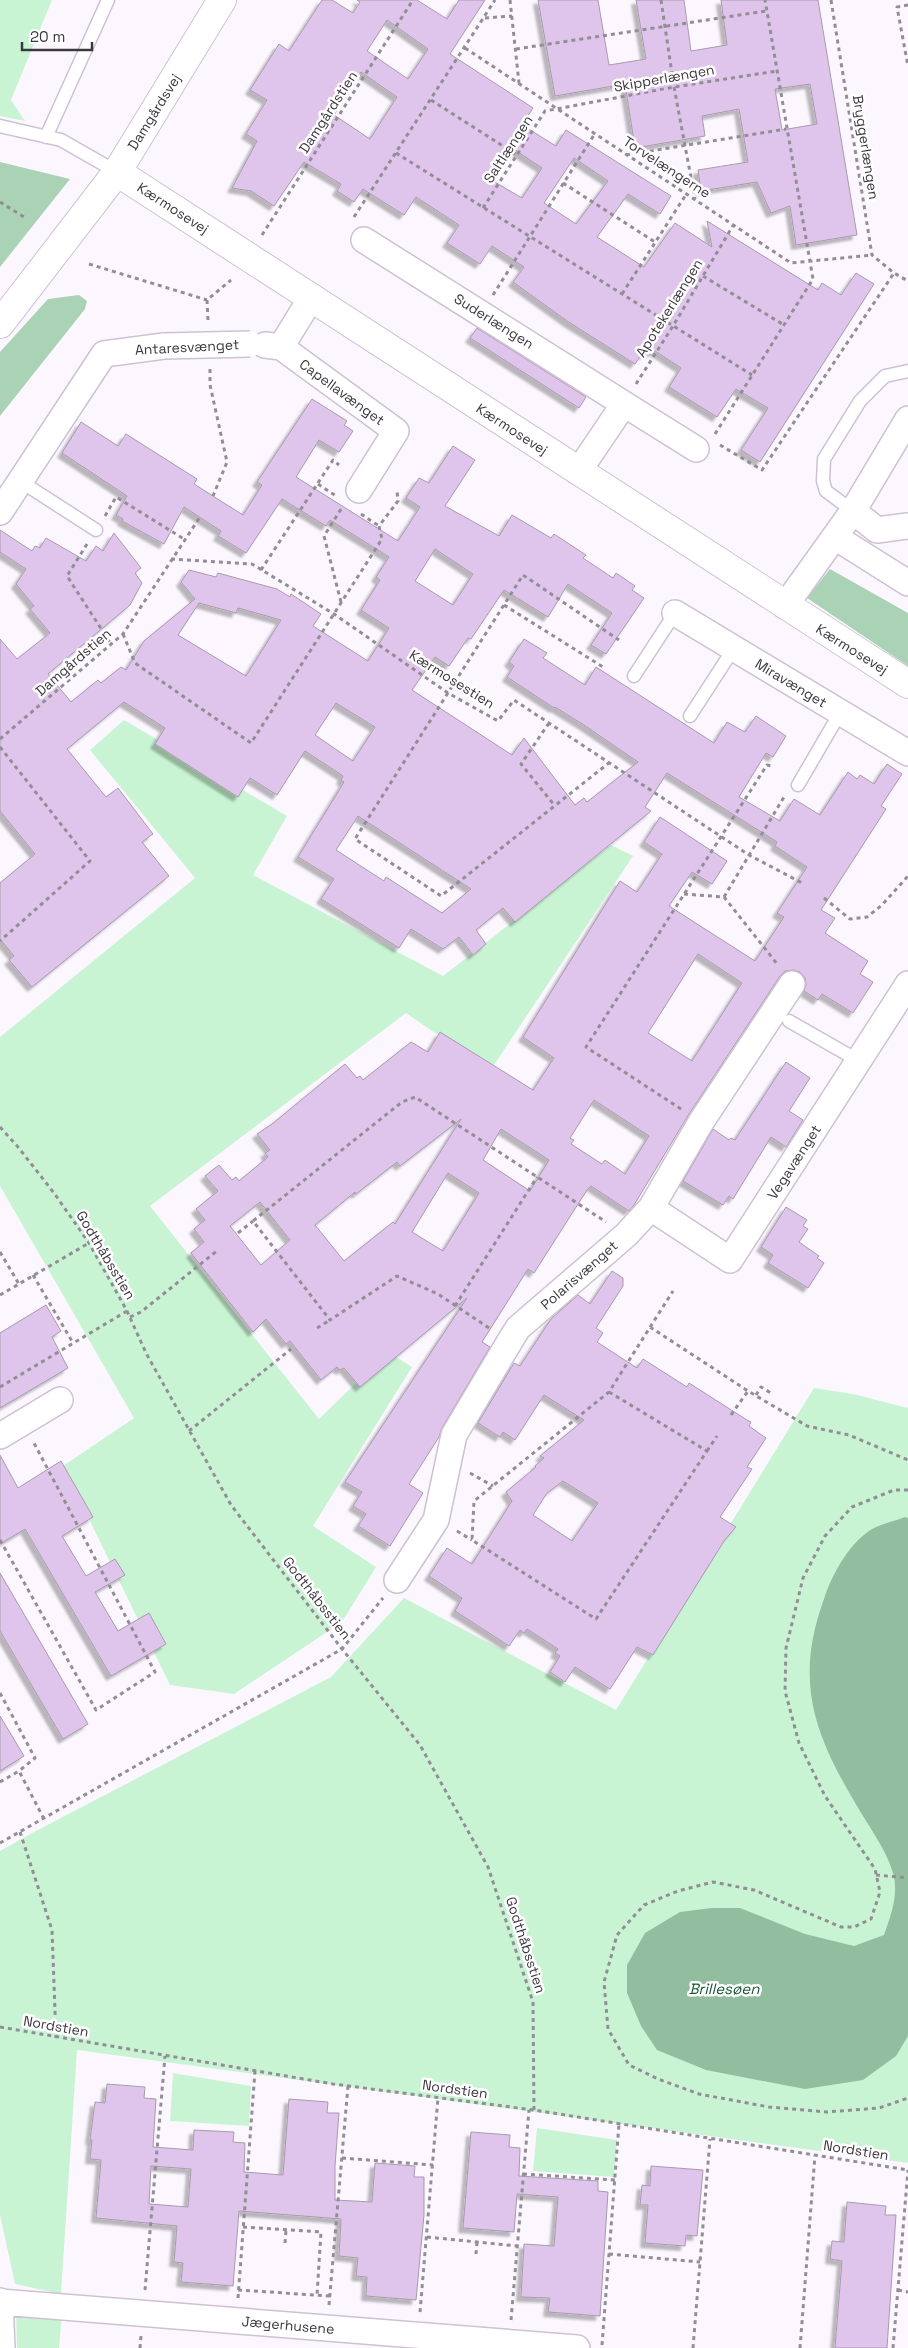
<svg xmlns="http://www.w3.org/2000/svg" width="908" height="2348" font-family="'Space Grotesk',sans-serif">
	<defs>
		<filter id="shadow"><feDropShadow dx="-4.5" dy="4.5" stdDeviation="1" flood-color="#0004"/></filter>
	</defs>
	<rect width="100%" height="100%" fill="#fcf7ff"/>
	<path fill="#c9f4d4" d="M 0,0 L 52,0 L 11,100 L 25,121 L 0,116 Z
		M 124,720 L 287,816 L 253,875 L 443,976 L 611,845 L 633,856 L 490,1071 L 406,1013 L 150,1206 L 319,1419 L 388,1352 L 412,1367 L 313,1526 L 376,1567 L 342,1622 L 234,1694 L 170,1685 L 63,1466 L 134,1418 L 0,1186 L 0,1037 L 195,878 L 90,750 Z
		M 814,1388 L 853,1394 L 908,1408 L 908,2163 L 77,2050 L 61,2294 L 15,2284 L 0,2215 L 0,1851 L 32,1833 L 331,1677 L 404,1598 L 616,1710 Z
		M 173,2073 L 251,2086 L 249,2126 L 170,2121 Z
		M 537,2128 L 617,2140 L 614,2177 L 533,2171 Z
		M 16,2310 L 62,2313 L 59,2348 L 17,2348 Z"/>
	<path fill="#a9d3b4" d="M 0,162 L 70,179 L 0,267 Z
		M 79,295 L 87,301 L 85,309 L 0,416 L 0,352 L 48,299 Z
		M 830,569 L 908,613 L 908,666 L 807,598 Z"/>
	<path fill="#93bd9f" d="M 905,1517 L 908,1518 L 908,2036 L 896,2056 L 863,2080 L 805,2089 L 706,2070 L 657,2050 L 641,2026 L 627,1993 L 627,1965 L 645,1933 L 680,1912 L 711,1908 L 740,1908 L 805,1934 L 854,1946 L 884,1935 C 891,1915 899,1894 893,1873 C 886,1849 869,1827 857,1806 C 814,1734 794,1681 824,1599 C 832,1574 851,1539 876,1527 C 885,1523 895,1521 905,1517 Z"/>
	<path fill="#dfc4ec" stroke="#a79bad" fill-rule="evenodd" filter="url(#shadow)" d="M 322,0 L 332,0 L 353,13 L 360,2 L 357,0 L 417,0 L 447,19 L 459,0 L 485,0 L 450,54 L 533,108 L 522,125 L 556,146 L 566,130 L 671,196 L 660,214 L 628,194 L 597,237 L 644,267 L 675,223 L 712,247 L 707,221 L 818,290 L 822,283 L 841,295 L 856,273 L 874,284 L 760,462 L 741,450 L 768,408 L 736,389 L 717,417 L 669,387 L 681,368 L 655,351 L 641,355 L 635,364 L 567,321 L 513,282 L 524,267 L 492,246 L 480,264 L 447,243 L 459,225 L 416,197 L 404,215 L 363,189 L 354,202 L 337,191 L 341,184 L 304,162 L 274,206 L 251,191 L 232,188 L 257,141 L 246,134 L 267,100 L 250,90 L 279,44 L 289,51 ZM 387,20 L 428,49 L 408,79 L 367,51 ZM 361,72 L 397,97 L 370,139 L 334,115 ZM 509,146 L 542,168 L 522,198 L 488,178 ZM 574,158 L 608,181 L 576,224 L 544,203 Z
		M 538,0 L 598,0 L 609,65 L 646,59 L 636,0 L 684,0 L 691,51 L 727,45 L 721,0 L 818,0 L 857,235 L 796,245 L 790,206 L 771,213 L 757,182 L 701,191 L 698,170 L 748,162 L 739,109 L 702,116 L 705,136 L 635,148 L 625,84 L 555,96 ZM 810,84 L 817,124 L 782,130 L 775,89 Z
		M 477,328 L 586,397 L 579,408 L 470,338 Z
		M 312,399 L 347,421 L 344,425 L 353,431 L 339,452 L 319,440 L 296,477 L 398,541 L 420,507 L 406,498 L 419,478 L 429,483 L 453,446 L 475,460 L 445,506 L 499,536 L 512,515 L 551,538 L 554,534 L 586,555 L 583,558 L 613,578 L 616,573 L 635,586 L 632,590 L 644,598 L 606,654 L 591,645 L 612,613 L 568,584 L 548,617 L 504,590 L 471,639 L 468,638 L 449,666 L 435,657 L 412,690 L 512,755 L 524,738 L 575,805 L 584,798 L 587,802 L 638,762 L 584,725 L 555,707 L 554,708 L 507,677 L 514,666 L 509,662 L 524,639 L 547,653 L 543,658 L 585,685 L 596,667 L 714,743 L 727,722 L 745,732 L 756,716 L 786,736 L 773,757 L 766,753 L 739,797 L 780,821 L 794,799 L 820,815 L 848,772 L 857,779 L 860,775 L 874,784 L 887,764 L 902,774 L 881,806 L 886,809 L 821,910 L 835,918 L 825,933 L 868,961 L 860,974 L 873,982 L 853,1013 L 822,994 L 818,1000 L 804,991 L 806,985 L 805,978 L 800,972 L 793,970 L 785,971 L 780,976 L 689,1114 L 634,1205 L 629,1211 L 591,1186 L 587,1190 L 534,1273 L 528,1269 L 482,1342 L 490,1347 L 442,1428 L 439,1437 L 409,1484 L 423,1493 L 390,1546 L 358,1526 L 366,1514 L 353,1506 L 362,1492 L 345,1482 L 467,1298 L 360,1387 L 344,1368 L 340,1370 L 337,1367 L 321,1380 L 290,1341 L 286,1344 L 266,1319 L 253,1332 L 191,1253 L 204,1242 L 194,1229 L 205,1220 L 196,1209 L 218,1191 L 205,1176 L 219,1165 L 232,1180 L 236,1177 L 239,1181 L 268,1157 L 265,1153 L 270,1150 L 257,1134 L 272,1124 L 345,1064 L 357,1078 L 360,1076 L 363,1080 L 411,1042 L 428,1052 L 440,1032 L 533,1090 L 554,1058 L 523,1037 L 620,881 L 637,892 L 662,854 L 644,842 L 660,817 L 727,861 L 712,884 L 692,872 L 669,906 L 755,961 L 784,917 L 777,913 L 807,867 L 775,846 L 777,842 L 667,773 L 645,807 L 651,811 L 515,922 L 503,908 L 476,930 L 486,944 L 473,955 L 459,937 L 443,949 L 411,929 L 399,948 L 321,899 L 334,879 L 298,857 L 344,782 L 341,780 L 343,776 L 305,751 L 277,795 L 250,778 L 238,797 L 155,744 L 165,728 L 124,702 L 67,749 L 106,797 L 118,788 L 153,834 L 142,842 L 169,876 L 32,987 L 9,960 L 14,956 L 0,939 L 0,883 L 35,854 L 0,811 L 0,639 L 17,659 L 50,633 L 30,609 L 34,606 L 16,584 L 26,569 L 0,552 L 0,530 L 32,551 L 35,546 L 40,548 L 46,538 L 86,561 L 96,546 L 103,551 L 114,533 L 141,568 L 135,573 L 142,583 L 130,605 L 48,674 L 71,702 L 98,680 L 101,683 L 121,667 L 126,670 L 144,641 L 195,599 L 181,582 L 189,570 L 216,577 L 218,573 L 277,589 L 290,597 L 291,594 L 321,614 L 313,626 L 368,661 L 389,628 L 361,610 L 380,580 L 376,577 L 389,557 L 330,520 L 326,526 L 282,499 L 246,553 L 218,536 L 221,531 L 184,507 L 164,544 L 122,521 L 123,519 L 116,515 L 127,496 L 62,453 L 81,422 L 118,446 L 126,434 L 197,479 L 194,484 L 243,515 L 262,485 L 257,482 ZM 435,549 L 473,574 L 453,605 L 415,581 ZM 199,603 L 236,613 L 238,608 L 281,620 L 246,676 L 178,635 ZM 336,703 L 375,727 L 353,761 L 315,735 ZM 358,816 L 471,889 L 442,913 L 386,877 L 384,881 L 336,850 ZM 698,954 L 742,983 L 692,1061 L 648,1033 ZM 594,1100 L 649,1136 L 625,1174 L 605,1160 L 602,1164 L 571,1144 L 574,1140 L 570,1138 ZM 461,1119 L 395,1224 L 393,1222 L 344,1261 L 315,1225 L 355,1192 L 356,1194 L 397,1162 L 400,1166 ZM 501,1129 L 549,1160 L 530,1191 L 483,1160 ZM 448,1173 L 479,1193 L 443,1251 L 412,1232 ZM 260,1202 L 290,1240 L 261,1265 L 230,1226 Z
		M 786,1062 L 810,1078 L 789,1111 L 803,1120 L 786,1147 L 771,1137 L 733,1199 L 729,1196 L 723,1205 L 683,1181 L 713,1129 L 729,1140 L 731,1138 L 735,1140 Z
		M 786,1207 L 807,1220 L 803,1226 L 808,1229 L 799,1242 L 819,1256 L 817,1258 L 824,1263 L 808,1288 L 768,1263 L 773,1255 L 761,1247 Z
		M 612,1271 L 623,1278 L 623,1286 L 596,1328 L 603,1333 L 597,1342 L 637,1368 L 643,1359 L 687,1387 L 689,1383 L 747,1420 L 751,1422 L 749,1426 L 766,1438 L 747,1467 L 752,1469 L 720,1517 L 736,1527 L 724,1541 L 653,1655 L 637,1647 L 610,1689 L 575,1667 L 565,1682 L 550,1672 L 560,1656 L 555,1653 L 558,1649 L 527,1629 L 524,1633 L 520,1630 L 509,1646 L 455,1611 L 462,1598 L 429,1576 L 447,1548 L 472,1564 L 512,1501 L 506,1492 L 536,1467 L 535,1466 L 544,1458 L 540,1456 L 584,1420 L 544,1395 L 515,1440 L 503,1432 L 500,1437 L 478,1423 L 514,1363 L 520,1366 L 551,1319 L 578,1295 L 590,1304 ZM 563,1481 L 598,1503 L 572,1541 L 533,1515 L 547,1493 Z
		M 46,1305 L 61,1331 L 52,1337 L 68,1368 L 0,1408 L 0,1333 Z
		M 0,1455 L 18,1488 L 61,1461 L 93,1517 L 62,1536 L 86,1576 L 115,1559 L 125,1575 L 95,1592 L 118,1631 L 149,1613 L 166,1644 L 111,1676 L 25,1529 L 0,1544 Z
		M 0,1573 L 88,1724 L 63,1739 L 0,1631 Z
		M 0,1716 L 24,1756 L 0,1771 Z
		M 107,2084 L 145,2087 L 144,2098 L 156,2099 L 153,2147 L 193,2150 L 194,2130 L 234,2132 L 233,2142 L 245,2143 L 244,2172 L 283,2175 L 289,2099 L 328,2102 L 327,2113 L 339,2113 L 335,2166 L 335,2200 L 372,2202 L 375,2163 L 415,2166 L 414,2177 L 424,2177 L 424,2215 L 416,2300 L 366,2296 L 367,2277 L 356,2276 L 358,2258 L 339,2256 L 341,2219 L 239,2211 L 233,2286 L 181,2282 L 183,2263 L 174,2262 L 177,2226 L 96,2218 L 101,2160 L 90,2159 L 92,2140 L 90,2140 L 95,2102 L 105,2103 ZM 151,2166 L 191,2169 L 188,2207 L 149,2204 Z
		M 471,2132 L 510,2135 L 509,2147 L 520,2148 L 519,2176 L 598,2181 L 598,2191 L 608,2192 L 600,2316 L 548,2312 L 550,2298 L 521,2297 L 524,2244 L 554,2246 L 558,2197 L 517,2194 L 514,2232 L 463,2228 Z
		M 651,2166 L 703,2170 L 697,2236 L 686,2235 L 685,2246 L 645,2243 L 648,2205 L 640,2205 L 642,2185 L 650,2186 Z
		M 847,2202 L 886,2206 L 885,2215 L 896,2215 L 887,2348 L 835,2348 L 842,2261 L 830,2259 L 832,2241 L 844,2242 Z"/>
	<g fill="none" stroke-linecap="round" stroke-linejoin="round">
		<defs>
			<path id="service" d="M 0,126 L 61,140 L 117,172
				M 46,137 L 108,0
				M 20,481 L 96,530
				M 853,511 L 826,491 L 823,481 L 824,459 L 860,401 L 885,376 L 908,371
				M 634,676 L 675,613
				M 690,716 L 734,648
				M 798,785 L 840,713
				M 789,1021 L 859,1061"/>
			<path id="minor" d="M 364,240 L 624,404 L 578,472
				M 265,345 L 281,347 L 311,298
				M 281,347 L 396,431 L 359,490
				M 624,404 L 696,449
				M 853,511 L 908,419
				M 0,512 L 104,354 L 164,346
				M 835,537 L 908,583
				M 785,606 L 853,511 L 877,530 L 908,526
				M 675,613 L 908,753
				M 651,1208 L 730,1260 L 908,984
				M 0,1436 L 60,1400
				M 397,1580 L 436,1520 L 454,1435 L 510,1341 L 518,1328 L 626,1235 L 651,1208 L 701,1122 L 792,984
				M 0,2301 L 2,2348
				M 0,2302 L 577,2348"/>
			<path id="tertiary" d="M 117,172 L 908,684
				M 0,324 L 117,172 L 222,0"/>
		</defs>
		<use href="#service" stroke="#cec1d4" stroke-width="15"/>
		<use href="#minor" stroke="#cec1d4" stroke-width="28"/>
		<use href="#tertiary" stroke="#cec1d4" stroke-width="30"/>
		<path stroke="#938e96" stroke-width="3" stroke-dasharray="4 4" stroke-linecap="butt" d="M 510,0 L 519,83
			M 661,0 L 674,87 L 695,199
			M 831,0 L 872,255 L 894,273 L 908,281
			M 908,5 L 897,7 L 908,66
			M 485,18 L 512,16
			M 465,48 L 791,263 L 872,255
			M 516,49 L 766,11
			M 431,100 L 517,155
			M 396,153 L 752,375
			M 626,155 L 786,129
			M 563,183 L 655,242
			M 0,202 L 24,217
			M 483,208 L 545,111 L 674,87 L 777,71
			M 354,217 L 495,0
			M 262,235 L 413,0
			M 89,264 L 207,300
			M 703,276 L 784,325
			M 622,294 L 687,193
			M 493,295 L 594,135
			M 208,320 L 207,300 L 231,280
			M 210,369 L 210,385 L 227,462 L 213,496
			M 636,384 L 673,326 L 734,224
			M 715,434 L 813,279 L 765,0
			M 720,445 L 762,470 L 894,273
			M 318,484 L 336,496
			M 361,514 L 379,526
			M 105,516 L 116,497 L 184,539
			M 87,544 L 67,576 L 111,644
			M 171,559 L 252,564 L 334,614 L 448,693 L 498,721 L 514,700 L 749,855 L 804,884
			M 261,570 L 333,460 L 339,465
			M 341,602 L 324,536 L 343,506
			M 504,605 L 603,667
			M 123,634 L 135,663 L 251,743 L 382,539 L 379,526 L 398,501 L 397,491
			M 549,723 L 521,764 L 555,806
			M 0,739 L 123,634 L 200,517
			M 0,747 L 90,861 L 0,941
			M 610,762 L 441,896 L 355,839 L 523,575 L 619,640
			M 684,894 L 724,897 L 778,965
			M 724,897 L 784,797
			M 824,898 L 850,919 L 867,917 L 882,905 L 908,876
			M 681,1109 L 586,1047 L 767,765 L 772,766
			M 0,1127 L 18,1147 L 54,1193 L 89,1243 L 127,1311 L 146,1353 L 231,1505 L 342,1649 L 420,1745 L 488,1867 L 533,2002 L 534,2110
			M 238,1233 L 253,1221
			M 0,1252 L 19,1284
			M 33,1275 L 73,1343
			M 0,1295 L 89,1243
			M 455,1306 L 537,1177
			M 130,1317 L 141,1312 L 218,1250
			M 650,1327 L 748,1391 L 807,1426 L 849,1435 L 908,1460
			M 317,1328 L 330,1320
			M 489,1328 L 438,1294 L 397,1276 L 330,1320 L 253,1221 L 402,1102 L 415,1097 L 606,1222
			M 0,1387 L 127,1311
			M 609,1392 L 707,1451 L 596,1619 L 472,1540 L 474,1501 L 609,1392 L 673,1291
			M 756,1395 L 761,1387 L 771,1393
			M 731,1415 L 748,1391
			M 189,1431 L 291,1349
			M 707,1451 L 717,1436
			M 470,1473 L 493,1486
			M 908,1490 L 894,1490 L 852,1507 L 825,1536 L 803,1578 L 786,1648 L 785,1691 L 799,1743 L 825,1796 L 875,1869 L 880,1892 L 871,1919 L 854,1927 L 841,1927 L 754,1890 L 713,1882 L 678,1891 L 644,1905 L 617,1935 L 604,1982 L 608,2029 L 629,2065 L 658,2079 L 699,2094 L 769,2107 L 827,2112 L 879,2108 L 908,2098
			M 457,1531 L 472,1540
			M 0,1540 L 96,1710 L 155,1672 L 34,1443
			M 0,1693 L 35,1758 L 19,1771
			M 0,1782 L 19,1771 L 44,1819
			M 20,1832 L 52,1930 L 56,2038
			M 0,1843 L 342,1649 L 383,1598
			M 876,1875 L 908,1878
			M 0,2027 L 333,2084 L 534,2110 L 908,2170
			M 342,2158 L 433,2165
			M 523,2174 L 615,2180
			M 243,2227 L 321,2232 L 317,2295
			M 427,2237 L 517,2246
			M 285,2243 L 286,2230
			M 476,2254 L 477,2242
			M 609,2254 L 700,2262
			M 145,2290 L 165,2056
			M 238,2290 L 330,2296
			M 898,2290 L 908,2292
			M 238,2298 L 255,2071
			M 329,2305 L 348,2086
			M 420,2312 L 438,2098
			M 511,2320 L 529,2110
			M 602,2345 L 619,2124
			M 140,2348 L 141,2336
			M 693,2348 L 710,2139
			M 800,2348 L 815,2155
			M 893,2348 L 908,2170"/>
		<use href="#service" stroke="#fff" stroke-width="12"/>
		<use href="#minor" stroke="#fff" stroke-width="25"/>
		<use href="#tertiary" stroke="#fff" stroke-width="28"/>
		<defs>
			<path id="minor-bridge" d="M 164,346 L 250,344"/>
		</defs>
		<use href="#minor-bridge" stroke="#cec1d4" stroke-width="28" stroke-linecap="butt"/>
		<use href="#minor-bridge" stroke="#fff" stroke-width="25"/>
	</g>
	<g text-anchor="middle" stroke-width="5" stroke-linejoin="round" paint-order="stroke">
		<g font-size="14" fill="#3d3840" stroke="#fff">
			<text transform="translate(664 78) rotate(-10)" y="5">Skipperlængen</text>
			<text transform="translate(154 112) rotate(-58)" y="5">Damgårdsvej</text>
			<text transform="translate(328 112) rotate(-57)" y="5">Damgårdstien</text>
			<text transform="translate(866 147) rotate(81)" y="5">Bryggerlængen</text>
			<text transform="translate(508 149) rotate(-57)" y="5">Saltlængen</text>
			<text transform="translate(667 167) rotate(33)" y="5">Torvelængerne</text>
			<text transform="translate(173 208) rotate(33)" y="5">Kærmosevej</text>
			<text transform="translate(669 308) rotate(-58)" y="5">Apotekerlængen</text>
			<text transform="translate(494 321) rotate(32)" y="5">Suderlængen</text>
			<text transform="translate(187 347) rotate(-3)" y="5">Antaresvænget</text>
			<text transform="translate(342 392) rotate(36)" y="5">Capellavænget</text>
			<text transform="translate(512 429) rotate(33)" y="5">Kærmosevej</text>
			<text transform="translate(852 649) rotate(32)" y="5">Kærmosevej</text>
			<text transform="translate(73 662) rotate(-41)" y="5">Damgårdstien</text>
			<text transform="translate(452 679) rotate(32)" y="5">Kærmosestien</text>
			<text transform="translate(791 683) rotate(31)" y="5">Miravænget</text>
			<text transform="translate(794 1162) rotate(-57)" y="5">Vegavænget</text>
			<text transform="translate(106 1255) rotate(59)" y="5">Godthåbsstien</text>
			<text transform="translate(579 1275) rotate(-41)" y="5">Polarisvænget</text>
			<text transform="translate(317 1598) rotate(52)" y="5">Godthåbsstien</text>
			<text transform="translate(526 1945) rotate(72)" y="5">Godthåbsstien</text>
			<text transform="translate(56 2026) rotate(10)" y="5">Nordstien</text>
			<text transform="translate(455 2089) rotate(8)" y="5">Nordstien</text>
			<text transform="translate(856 2150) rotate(9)" y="5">Nordstien</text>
			<text transform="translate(288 2325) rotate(5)" y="5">Jægerhusene</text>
		</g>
		<g font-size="15" font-style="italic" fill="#165932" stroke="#fff">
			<text x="724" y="1994">Brillesøen</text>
		</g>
	</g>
	<path d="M22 42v8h70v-8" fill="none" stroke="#3d3840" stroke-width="2.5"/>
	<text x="30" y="42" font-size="15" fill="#3d3840" stroke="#ffffff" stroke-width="4" paint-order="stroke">20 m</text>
</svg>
